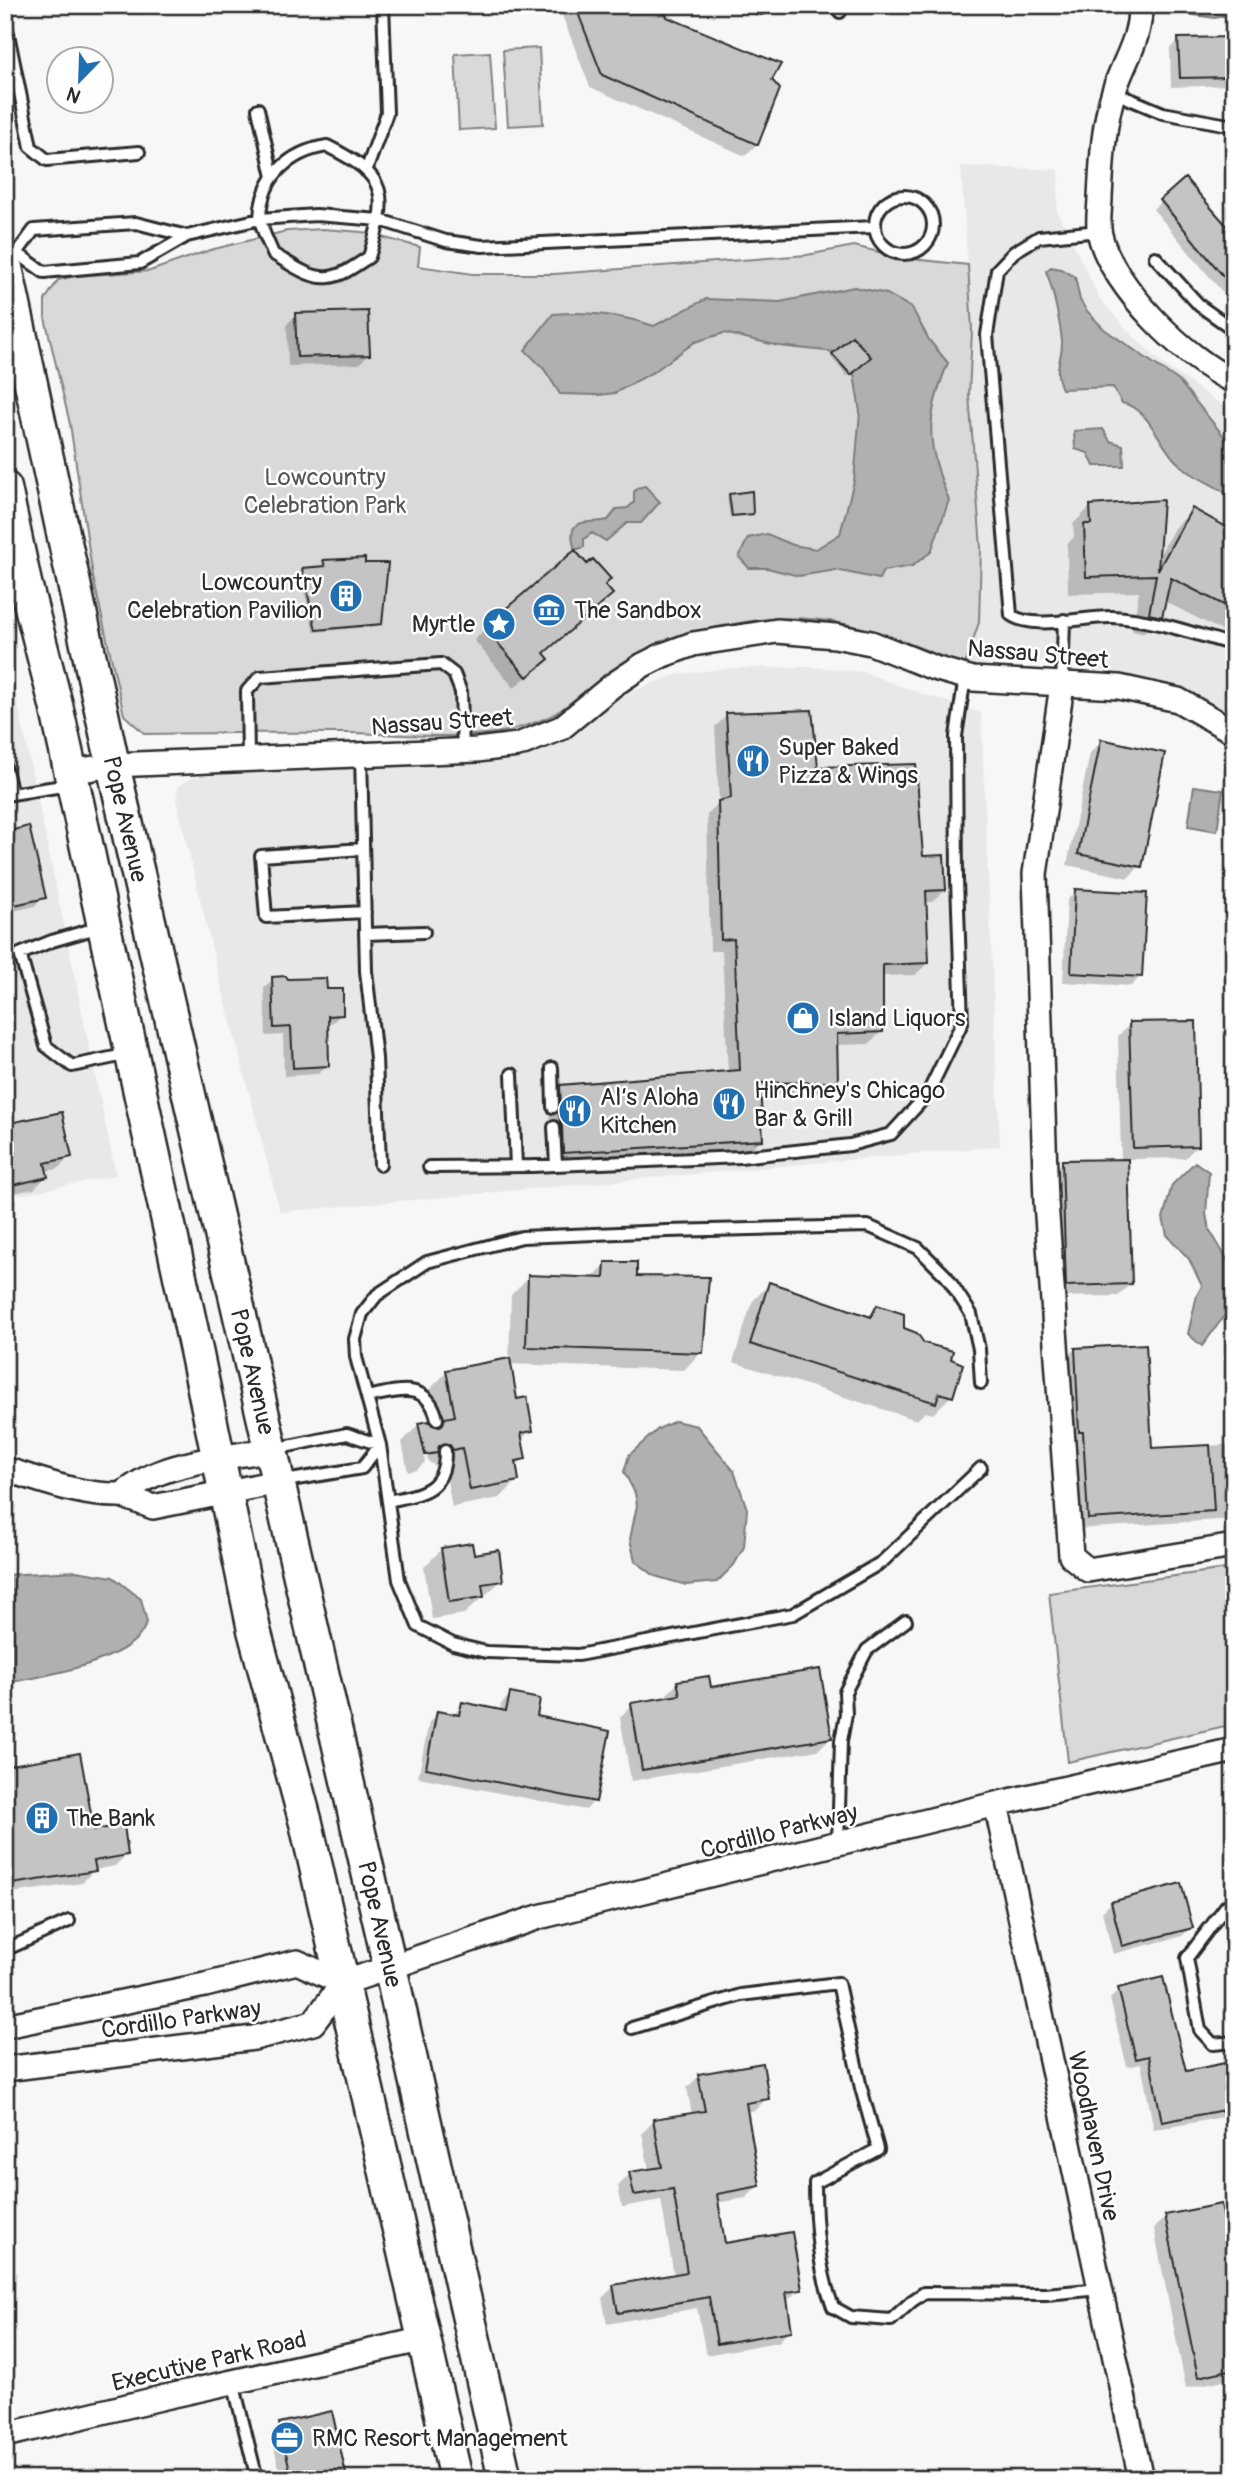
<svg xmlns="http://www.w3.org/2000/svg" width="1239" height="2484" font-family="Pangolin,sans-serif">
	<rect width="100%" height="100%" fill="#f7f7f7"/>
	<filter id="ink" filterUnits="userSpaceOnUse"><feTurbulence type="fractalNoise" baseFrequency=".0143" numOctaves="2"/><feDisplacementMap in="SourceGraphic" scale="14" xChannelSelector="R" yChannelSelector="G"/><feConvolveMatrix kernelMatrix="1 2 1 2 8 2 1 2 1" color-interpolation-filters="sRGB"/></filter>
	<g filter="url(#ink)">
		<path fill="#e8e8e8" d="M 961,166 L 1059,170 L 1057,211 L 1100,299 L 1128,331 L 1164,365 L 1234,413 L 1234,717 L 1165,685 L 1085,667 L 1049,661 L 965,665 L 979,622 L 981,548 L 969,395 L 972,330 Z
			M 5,642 L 116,1175 L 5,1198 Z
			M 814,667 L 864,672 L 905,688 L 981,713 L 1000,1146 L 280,1212 L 216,965 L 176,799 L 179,785 L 191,778 L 317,766 L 404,765 L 523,753 L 572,738 L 619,696 L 678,674 L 735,668 Z"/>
		<path fill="#d9d9d9" stroke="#828282" stroke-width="2" d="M 539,48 L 543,124 L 508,126 L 503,50 Z
			M 490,52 L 495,128 L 459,130 L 455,54 Z
			M 323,229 L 362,232 L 420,247 L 418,266 L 473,274 L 554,274 L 807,255 L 854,246 L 903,258 L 968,265 L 972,330 L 969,395 L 981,548 L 979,622 L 965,665 C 924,650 883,631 840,623 C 765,608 674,631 611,672 C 592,684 575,701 556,713 C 544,720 515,730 501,732 C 452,740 401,734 352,733 C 283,732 214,733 145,734 L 124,715 L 93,577 L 70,424 L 45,318 L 45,300 L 58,280 L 75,276 L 150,271 L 210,250 L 287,231 Z
			M 1234,1568 L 1234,1724 L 1068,1762 L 1049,1593 Z"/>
		<path fill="#b0b0b0" stroke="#7b7b7b" stroke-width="2" d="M 1170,5 L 1234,5 L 1234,13 L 1215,18 L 1174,12 Z
			M 1051,267 L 1061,269 L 1075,277 L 1080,300 L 1086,310 L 1104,329 L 1179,381 L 1223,435 L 1234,450 L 1234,499 C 1214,482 1192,479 1174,459 C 1157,440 1149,409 1122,403 L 1113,387 L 1062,389 C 1052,366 1063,362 1062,341 C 1060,323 1053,288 1046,271 Z
			M 854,287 L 887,294 L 912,308 L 929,340 L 948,363 C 925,418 926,445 949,500 L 931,552 L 912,566 L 883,571 L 879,579 L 836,570 L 799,576 L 767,568 L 749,568 L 739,557 L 748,538 L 767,534 L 793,545 L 816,549 L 840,534 L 854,481 L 860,412 L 854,374 L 835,352 L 779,346 L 724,333 L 695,342 L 655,371 L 615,393 L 599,395 L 560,394 L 544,369 L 525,350 L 553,314 C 586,311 623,315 654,326 L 706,299 L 780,302 Z
			M 1103,429 L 1110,441 L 1123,445 L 1124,466 L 1094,466 L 1088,453 L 1075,449 L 1074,431 Z
			M 645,486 L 660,502 L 641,523 L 627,523 L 606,541 L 592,533 L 584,539 L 584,547 L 575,550 C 564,514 588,525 608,520 L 617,509 L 628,508 L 634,502 L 634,492 L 637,488 Z
			M 1194,786 L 1223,790 L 1217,831 L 1188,826 Z
			M 1195,1162 L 1209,1172 L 1206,1214 L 1209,1229 L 1231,1266 L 1234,1266 L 1234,1303 L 1202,1346 L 1188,1334 L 1197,1295 L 1202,1286 L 1189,1259 L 1167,1235 L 1163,1218 L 1172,1185 Z
			M 675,1421 L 697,1426 L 734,1471 L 747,1509 L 744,1547 L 734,1565 L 717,1582 L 686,1585 L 655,1576 L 635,1561 L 630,1539 L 637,1505 L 635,1493 L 624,1472 L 629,1455 L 658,1429 Z
			M 76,1571 L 113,1577 L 141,1599 L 147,1622 C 145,1626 143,1632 139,1636 C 115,1664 41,1677 5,1683 L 5,1575 Z"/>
		<path fill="#0003" d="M 558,5 L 661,5 L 666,18 L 770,80 L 757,144 L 745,156 L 590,87 Z
			M 1179,40 L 1234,51 L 1234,85 L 1171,87 L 1170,49 Z
			M 1185,181 L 1228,230 L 1234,226 L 1234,306 L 1153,209 Z
			M 296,315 L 368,355 L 359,364 L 288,366 L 287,324 Z
			M 852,339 L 868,357 L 847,376 L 831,357 Z
			M 730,496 L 752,513 L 749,516 L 730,517 L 727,498 Z
			M 1091,506 L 1157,560 L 1174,528 L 1192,511 L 1234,533 L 1234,637 L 1164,601 L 1161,616 L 1143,633 L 1132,631 L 1139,592 L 1068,594 L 1067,544 L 1074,537 L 1073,524 Z
			M 324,562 L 380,623 L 378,626 L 314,632 L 300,572 L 302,569 L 323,568 L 322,564 Z
			M 587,566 L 534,670 L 514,688 L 474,640 L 485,629 Z
			M 727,715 L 817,768 L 921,858 L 944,890 L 932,902 L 925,902 L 928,963 L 915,975 L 882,976 L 881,1032 L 869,1044 L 836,1045 L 836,1081 L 824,1093 L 759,1094 L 761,1139 L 749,1151 L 552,1164 L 547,1126 L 550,1120 L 549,1099 L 561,1087 L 728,1073 L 722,951 L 710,951 L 707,815 L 719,802 L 715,727 Z
			M 1102,741 L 1140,866 L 1128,878 L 1067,865 L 1090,753 Z
			M 5,834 L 44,897 L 35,906 L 5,913 Z
			M 1076,891 L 1140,977 L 1131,986 L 1063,982 L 1067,900 Z
			M 273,979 L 325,991 L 341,1014 L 332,1023 L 326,1024 L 327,1065 L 318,1074 L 284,1076 L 283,1035 L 266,1036 L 264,988 Z
			M 1130,1024 L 1197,1146 L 1185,1158 L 1127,1159 L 1130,1284 L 1118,1296 L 1055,1297 L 1051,1174 L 1063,1162 L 1121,1161 L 1118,1036 Z
			M 5,1098 L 11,1125 L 70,1156 L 58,1169 L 45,1171 L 46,1177 L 34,1189 L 5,1195 Z
			M 606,1264 L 636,1277 L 701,1352 L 684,1370 L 509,1364 L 516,1401 L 531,1430 L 520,1441 L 524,1459 L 515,1467 L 518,1480 L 500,1498 L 452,1507 L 444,1465 L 435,1466 L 428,1461 L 424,1442 L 421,1442 L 425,1462 L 417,1470 L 408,1472 L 402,1442 L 419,1424 L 436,1428 L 429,1390 L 447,1372 L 509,1360 L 511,1295 L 529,1277 L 591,1279 Z
			M 769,1284 L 867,1317 L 878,1307 L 902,1329 L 949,1360 L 951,1396 L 933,1414 L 925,1412 L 917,1420 L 733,1362 L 752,1302 Z
			M 1075,1349 L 1150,1450 L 1234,1444 L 1234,1519 L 1077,1529 L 1064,1361 Z
			M 5,1503 L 17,1506 L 5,1539 Z
			M 442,1549 L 472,1556 L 502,1580 L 464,1614 L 432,1619 L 424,1567 Z
			M 678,1683 L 710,1689 L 830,1738 L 818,1750 L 631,1781 L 620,1717 L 632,1705 L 667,1699 L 666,1695 Z
			M 510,1695 L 535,1718 L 594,1801 L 586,1810 L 418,1777 L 429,1722 L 438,1713 L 453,1716 L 462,1704 L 500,1712 L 501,1704 Z
			M 5,1768 L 93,1832 L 127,1854 L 115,1866 L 94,1870 L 82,1883 L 5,1894 Z
			M 1111,1903 L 1191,1927 L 1182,1936 L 1113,1954 L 1102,1912 Z
			M 1119,1990 L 1185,2073 L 1232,2108 L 1223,2117 L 1154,2130 L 1141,2064 L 1127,2067 L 1110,1999 Z
			M 699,2076 L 767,2098 L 755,2110 L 745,2112 L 758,2186 L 746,2198 L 716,2203 L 724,2245 L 800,2289 L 785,2302 L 790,2330 L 778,2342 L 706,2355 L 697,2308 L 607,2324 L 602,2298 L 614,2286 L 674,2276 L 661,2200 L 622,2207 L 618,2186 L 630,2174 L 649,2170 L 642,2133 L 654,2121 L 692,2115 L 687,2088 Z
			M 1166,2217 L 1234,2276 L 1234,2378 L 1186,2388 L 1154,2229 Z
			M 280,2424 L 345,2479 L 281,2479 L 271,2433 Z"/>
		<path fill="#c4c4c4" stroke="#2b2b2b" stroke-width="2" d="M 575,5 L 663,5 L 667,17 L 781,64 L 772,80 L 780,89 L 758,145 L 602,75 Z
			M 1234,37 L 1234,77 L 1180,78 L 1178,38 Z
			M 1185,178 L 1234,234 L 1234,289 L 1160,200 Z
			M 368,311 L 370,355 L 297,357 L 295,313 Z
			M 852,336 L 871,357 L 851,375 L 832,354 Z
			M 752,491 L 753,514 L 732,516 L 729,494 Z
			M 1163,500 L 1158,570 L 1192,508 L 1234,531 L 1234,610 L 1171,578 L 1162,617 L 1149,614 L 1156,575 L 1086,577 L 1084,524 L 1091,524 L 1090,505 Z
			M 575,550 L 587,564 L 593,559 L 611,579 L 605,585 L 613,594 L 544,653 L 549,659 L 527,677 L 484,627 Z
			M 365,558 L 365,563 L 388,563 L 382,624 L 316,630 L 302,568 L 325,566 L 323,560 Z
			M 812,710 L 818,767 L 916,764 L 923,856 L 944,855 L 946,890 L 926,891 L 929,963 L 883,965 L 883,1032 L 837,1034 L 838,1082 L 760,1083 L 763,1140 L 563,1153 L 562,1127 L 558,1112 L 561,1107 L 560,1085 L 740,1070 L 734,939 L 721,940 L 718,801 L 731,798 L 726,713 Z
			M 1101,739 L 1165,753 L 1142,867 L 1078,854 Z
			M 29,826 L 46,898 L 5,907 L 5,832 Z
			M 1075,889 L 1147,893 L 1142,977 L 1071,973 Z
			M 286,976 L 288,979 L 326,978 L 327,989 L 343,989 L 343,1015 L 328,1016 L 329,1066 L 293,1068 L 291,1027 L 274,1028 L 272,977 Z
			M 1196,1021 L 1199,1146 L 1133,1148 L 1129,1022 Z
			M 62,1112 L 72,1157 L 45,1163 L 48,1177 L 9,1186 L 5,1170 L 5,1124 Z
			M 1128,1159 L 1132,1284 L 1066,1286 L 1062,1160 Z
			M 605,1262 L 637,1262 L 637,1276 L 709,1277 L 703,1353 L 526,1347 L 528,1275 L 604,1278 Z
			M 769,1282 L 871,1317 L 877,1305 L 904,1314 L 904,1328 L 917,1333 L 924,1343 L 953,1351 L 951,1359 L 963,1364 L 953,1397 L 939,1393 L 936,1403 L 750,1344 Z
			M 1146,1344 L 1152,1448 L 1210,1445 L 1214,1511 L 1088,1519 L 1083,1432 L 1079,1432 L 1075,1348 Z
			M 510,1358 L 517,1399 L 527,1397 L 533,1431 L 521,1433 L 526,1459 L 516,1461 L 519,1481 L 470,1490 L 462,1448 L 453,1450 L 450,1445 L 445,1443 L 439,1446 L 437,1453 L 425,1455 L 418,1423 L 429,1421 L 432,1425 L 439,1427 L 443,1424 L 445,1418 L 455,1416 L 446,1370 Z
			M 472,1543 L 474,1554 L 499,1550 L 503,1581 L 482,1584 L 484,1597 L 449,1602 L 441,1548 Z
			M 820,1669 L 832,1738 L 642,1770 L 631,1703 L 680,1695 L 677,1681 L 709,1676 L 711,1687 Z
			M 510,1693 L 540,1699 L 537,1716 L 610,1731 L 596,1802 L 426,1768 L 437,1711 L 459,1715 L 462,1702 L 506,1711 Z
			M 80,1753 L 94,1830 L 124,1825 L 128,1855 L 94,1861 L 96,1871 L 5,1885 L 5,1766 Z
			M 1181,1883 L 1193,1928 L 1122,1946 L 1111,1902 Z
			M 1163,1977 L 1186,2071 L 1225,2063 L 1234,2108 L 1162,2122 L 1149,2056 L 1136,2059 L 1118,1988 Z
			M 763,2063 L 769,2099 L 746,2103 L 760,2186 L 717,2194 L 725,2243 L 792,2232 L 802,2290 L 786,2292 L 792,2331 L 717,2344 L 709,2297 L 618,2313 L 613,2285 L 687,2272 L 673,2189 L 634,2195 L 629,2172 L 662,2167 L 653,2119 L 705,2111 L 698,2074 Z
			M 1221,2204 L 1234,2267 L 1234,2369 L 1198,2377 L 1165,2215 Z
			M 332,2411 L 347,2479 L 292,2479 L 279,2423 Z"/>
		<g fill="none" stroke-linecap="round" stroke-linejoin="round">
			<defs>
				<path id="lane" d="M 753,5 L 760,8 L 763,5
					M 840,12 L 840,5
					M 5,19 L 31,147 L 47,160 L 139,152
					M 1113,92 L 1163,113 L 1234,126
					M 258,109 L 273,177
					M 327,146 C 390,177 388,195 369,257 C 358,264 343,276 329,277 C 310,280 288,262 273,254 C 269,243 260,228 260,217 C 262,177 289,152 327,146 Z
					M 366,171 L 387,113 L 383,5
					M875 225a29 29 0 1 1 58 0a29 29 0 1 1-58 0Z
					M 1099,231 L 1039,237 L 1014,252 L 997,270 L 987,335 L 1011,615 C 1034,631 1085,616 1112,617 C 1154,619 1194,634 1234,645
					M 187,236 L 260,219 L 316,215 L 380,220 L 446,241 L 482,246 L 874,227
					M 5,253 L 17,253 L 44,272 L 140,263 L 187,236 L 136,223 L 34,230 L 17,253
					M 1155,257 L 1200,306 L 1234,330
					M 1062,685 L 1064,620
					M 361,754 L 366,971 L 376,1058 L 380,1165
					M 248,759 L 247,691 L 260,677 L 441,664 L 454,674 L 461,692 L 463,750
					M 5,767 L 12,793
					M 5,795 L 69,785
					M 363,849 L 261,856 L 266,917 L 365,912
					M 100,927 L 52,941 L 20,954 L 46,1046 L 72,1066 L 129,1054
					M 365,934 L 424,932
					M 552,1068 L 553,1107
					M 512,1074 L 516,1166
					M 554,1127 L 556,1165
					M 429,1167 L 532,1166 L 740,1157 L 850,1145 L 891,1134 L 927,1095 L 962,1023 L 957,880 L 956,736 L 965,677
					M 367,1397 C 397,1391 428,1380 437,1419
					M 274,1449 L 347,1434 L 380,1445 L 362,1468 L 279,1482
					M 981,1468 L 882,1562 L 793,1614 L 578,1655 L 486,1652 L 453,1644 L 418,1626 L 399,1580 L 380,1445 L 356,1357 L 355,1339 L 362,1314 L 377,1295 L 427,1262 L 522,1237 L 667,1231 L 868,1226 L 918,1248 L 947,1277 L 971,1314 L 979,1349 L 981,1383
					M 388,1501 C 421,1494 446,1491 445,1451
					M 838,1843 L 841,1741 L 846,1714 L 845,1692 L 867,1650 L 906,1621
					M 1234,1901 L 1226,1906 L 1187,1958 L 1200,2030 L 1213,2044 L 1234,2042
					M 5,1950 L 69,1921
					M 632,2028 L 741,1995 L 838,1983 L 861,2088 L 878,2149 L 815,2183 C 815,2224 818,2268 833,2307 L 851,2317 L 891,2320 L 912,2301 L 924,2293 L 1046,2294 L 1100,2289
					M 233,2382 L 257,2479"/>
				<path id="street" d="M 1140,5 C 1141,39 1124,60 1114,91 C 1103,125 1102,162 1100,197 C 1100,209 1097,223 1100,235 C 1111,285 1187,361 1234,381
					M 1062,685 L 1035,874 L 1046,1202 L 1071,1556 L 1088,1570 L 1234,1546
					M 69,772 L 113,765 L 477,750 L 518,745 L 561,728 L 613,685 L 643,665 L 663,655 L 693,644 L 777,631 L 835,636 L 871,643 L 934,668 L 973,679 L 1119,687 L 1178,700 L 1234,732
					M 269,1450 C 234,1456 175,1462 144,1480 C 136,1484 129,1490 121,1495 L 153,1507 L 277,1482
					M 5,1469 C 43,1481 81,1496 121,1495
					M 996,1804 L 1141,2479
					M 5,2026 L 205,1985 L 297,1962 L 343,1983
					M 5,2069 L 254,2038 L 313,2023 L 343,1983 L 539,1917 L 996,1804 L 1234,1750
					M 5,2435 L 165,2397 L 425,2339"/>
				<g id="secondary">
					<path id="s1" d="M 5,263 L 113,765 L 390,1967 L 505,2479"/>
					<path d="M 5,488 L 25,583 L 56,705 L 196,1350 L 254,1630 L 306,1823 L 456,2479"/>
				</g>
			</defs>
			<use href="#lane" stroke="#2b2b2b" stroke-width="16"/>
			<use href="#street" stroke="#2b2b2b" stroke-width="28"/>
			<use href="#secondary" stroke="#2b2b2b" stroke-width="37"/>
			<use href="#lane" stroke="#fff" stroke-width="10"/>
			<use href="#street" stroke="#fff" stroke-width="23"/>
			<use href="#secondary" stroke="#fff" stroke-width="32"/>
		</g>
	</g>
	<defs>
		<symbol id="building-disc" viewBox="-11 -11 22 22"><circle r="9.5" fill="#1f6fb2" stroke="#fff"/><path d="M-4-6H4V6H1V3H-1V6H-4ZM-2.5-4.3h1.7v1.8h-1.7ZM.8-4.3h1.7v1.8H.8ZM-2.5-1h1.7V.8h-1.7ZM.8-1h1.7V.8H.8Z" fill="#fff"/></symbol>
		<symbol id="museum-disc" viewBox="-11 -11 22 22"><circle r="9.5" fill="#1f6fb2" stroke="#fff"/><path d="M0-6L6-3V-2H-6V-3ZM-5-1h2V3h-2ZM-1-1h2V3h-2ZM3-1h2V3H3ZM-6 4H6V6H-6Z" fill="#fff"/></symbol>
		<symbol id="sight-disc" viewBox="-11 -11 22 22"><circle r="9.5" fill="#1f6fb2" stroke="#fff"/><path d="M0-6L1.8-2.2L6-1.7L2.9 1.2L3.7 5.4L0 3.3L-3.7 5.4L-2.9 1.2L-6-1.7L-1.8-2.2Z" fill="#fff"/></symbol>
		<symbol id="restaurant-disc" viewBox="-11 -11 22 22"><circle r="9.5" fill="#1f6fb2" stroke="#fff"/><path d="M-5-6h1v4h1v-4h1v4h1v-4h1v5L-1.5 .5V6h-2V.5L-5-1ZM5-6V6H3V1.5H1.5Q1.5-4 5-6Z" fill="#fff"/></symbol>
		<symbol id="shop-disc" viewBox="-11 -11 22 22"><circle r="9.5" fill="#1f6fb2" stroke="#fff"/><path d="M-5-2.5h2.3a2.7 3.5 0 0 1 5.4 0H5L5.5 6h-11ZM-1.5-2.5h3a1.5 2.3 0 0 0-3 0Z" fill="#fff"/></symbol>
		<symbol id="office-disc" viewBox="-11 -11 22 22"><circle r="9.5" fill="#1f6fb2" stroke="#fff"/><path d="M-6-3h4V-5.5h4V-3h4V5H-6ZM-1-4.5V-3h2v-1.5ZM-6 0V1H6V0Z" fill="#fff"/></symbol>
	</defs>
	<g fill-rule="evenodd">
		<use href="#building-disc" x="327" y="577" width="38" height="38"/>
		<use href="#museum-disc" x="530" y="591" width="38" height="38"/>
		<use href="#sight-disc" x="480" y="605" width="38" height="38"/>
		<use href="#restaurant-disc" x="734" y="742" width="38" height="38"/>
		<use href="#shop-disc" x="784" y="999" width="38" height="38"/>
		<use href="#restaurant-disc" x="710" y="1085" width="38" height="38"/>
		<use href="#restaurant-disc" x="556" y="1092" width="38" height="38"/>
		<use href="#building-disc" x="23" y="1799" width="38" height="38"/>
		<use href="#office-disc" x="268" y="2419" width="38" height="38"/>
	</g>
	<g text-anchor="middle" stroke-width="5" stroke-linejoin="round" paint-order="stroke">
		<g font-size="24" fill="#565656" stroke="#fff">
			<text x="325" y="485">Lowcountry<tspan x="325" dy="28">Celebration Park</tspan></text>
		</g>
		<g font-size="24" fill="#2b2b2b" stroke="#fff" text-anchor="start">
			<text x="322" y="590" text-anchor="end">Lowcountry<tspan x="322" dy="28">Celebration Pavilion</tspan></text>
			<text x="574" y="618">The Sandbox</text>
			<text x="475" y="632" text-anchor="end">Myrtle</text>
			<text x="778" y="755">Super Baked<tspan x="778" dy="28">Pizza &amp; Wings</tspan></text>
			<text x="828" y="1026">Island Liquors</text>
			<text x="754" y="1098">Hinchney's Chicago<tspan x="754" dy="28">Bar &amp; Grill</tspan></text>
			<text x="600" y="1105">Al’s Aloha<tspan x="600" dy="28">Kitchen</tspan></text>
			<text x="66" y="1826">The Bank</text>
			<text x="312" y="2446">RMC Resort Management</text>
		</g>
		<g font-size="24" fill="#2b2b2b" stroke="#fff">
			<text transform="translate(1038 654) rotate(5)" y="8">Nassau Street</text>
			<text transform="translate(442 722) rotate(-4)" y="8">Nassau Street</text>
			<text dy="8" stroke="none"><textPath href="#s1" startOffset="569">Pope Avenue</textPath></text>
			<text dy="8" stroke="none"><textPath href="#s1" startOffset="1136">Pope Avenue</textPath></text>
			<text transform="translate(779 1831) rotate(-14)" y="8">Cordillo Parkway</text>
			<text dy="8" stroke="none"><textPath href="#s1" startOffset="1703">Pope Avenue</textPath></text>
			<text transform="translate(181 2019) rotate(-8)" y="8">Cordillo Parkway</text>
			<text transform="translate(1094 2136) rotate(78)" y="8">Woodhaven Drive</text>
			<text transform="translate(209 2361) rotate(-13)" y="8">Executive Park Road</text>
		</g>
	</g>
	<rect width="1239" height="2484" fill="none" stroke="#fff" stroke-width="28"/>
	<rect x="14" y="14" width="1211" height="2456" fill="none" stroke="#2b2b2b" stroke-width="2.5" filter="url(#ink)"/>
	<g transform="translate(80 80) rotate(203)"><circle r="33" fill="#ffffff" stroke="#aaaaaa" stroke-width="2"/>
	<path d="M0-5L12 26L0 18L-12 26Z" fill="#1f6fb2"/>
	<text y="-10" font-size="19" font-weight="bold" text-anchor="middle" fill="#2b2b2b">N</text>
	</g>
</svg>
